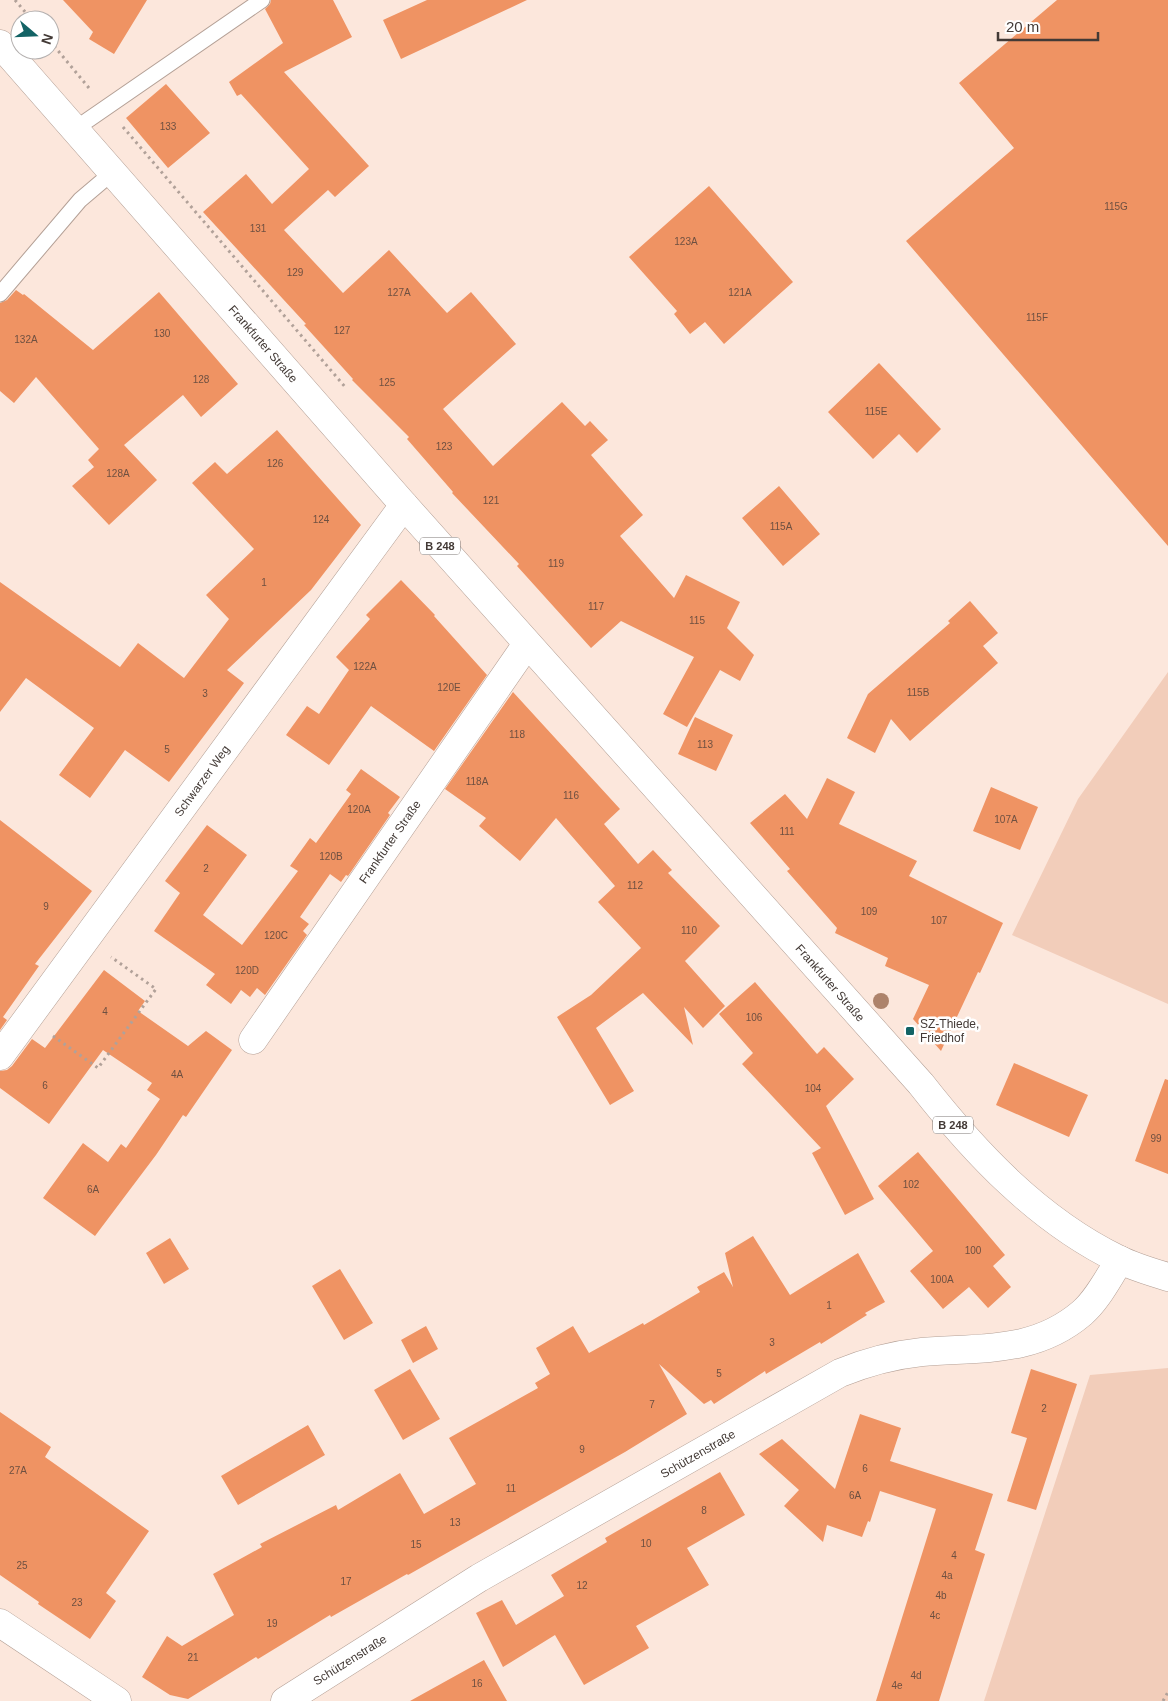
<svg xmlns="http://www.w3.org/2000/svg" width="1168" height="1701" font-family="Arial,sans-serif">
	<rect width="100%" height="100%" fill="#fce7dc"/>
	<path fill="#f2cdba" d="M 1168,672 L 1168,1004 L 1012,935 L 1078,799 Z
		M 1168,1368 L 1168,1701 L 984,1701 L 1090,1375 Z"/>
	<path fill="#ef9363" d="M 63,0 L 147,0 L 114,54 L 89,39 L 93,32 Z
		M 271,0 L 333,0 L 352,37 L 284,72 L 369,166 L 335,197 L 328,190 L 284,230 L 343,293 L 389,250 L 447,313 L 471,292 L 516,344 L 443,409 L 493,466 L 562,402 L 585,426 L 590,421 L 608,440 L 591,455 L 643,515 L 620,536 L 674,598 L 686,575 L 740,602 L 727,628 L 754,655 L 740,681 L 720,670 L 687,727 L 663,714 L 694,657 L 621,621 L 591,648 L 517,566 L 519,564 L 452,493 L 453,492 L 407,439 L 409,437 L 352,380 L 353,379 L 304,325 L 306,324 L 203,212 L 246,174 L 272,204 L 309,169 L 241,94 L 237,96 L 229,82 L 283,43 L 265,9 L 270,4 Z
		M 427,0 L 527,0 L 401,59 L 383,20 Z
		M 1057,0 L 1168,0 L 1168,546 L 906,241 L 1014,148 L 959,83 Z
		M 166,84 L 210,133 L 168,168 L 126,118 Z
		M 709,186 L 793,282 L 724,344 L 705,322 L 690,334 L 674,314 L 677,311 L 629,257 Z
		M 16,290 L 23,295 L 24,294 L 93,350 L 159,292 L 238,384 L 201,417 L 183,395 L 124,445 L 157,480 L 109,525 L 72,486 L 94,467 L 88,460 L 99,449 L 36,377 L 14,403 L 0,391 L 0,303 L 7,300 Z
		M 879,363 L 941,429 L 917,453 L 899,434 L 873,459 L 828,412 Z
		M 277,430 L 361,525 L 311,590 L 227,670 L 244,683 L 169,782 L 125,750 L 90,798 L 59,775 L 94,728 L 26,678 L 0,712 L 0,582 L 120,667 L 138,643 L 184,678 L 229,619 L 206,595 L 254,549 L 192,483 L 215,462 L 227,474 Z
		M 779,486 L 820,534 L 783,566 L 742,518 Z
		M 401,580 L 435,615 L 434,616 L 487,675 L 434,751 L 371,706 L 329,765 L 286,735 L 307,706 L 319,714 L 349,670 L 336,657 L 370,619 L 366,615 Z
		M 970,601 L 998,633 L 983,646 L 998,663 L 910,741 L 891,719 L 875,753 L 847,738 L 868,694 L 950,623 L 948,621 Z
		M 513,692 L 620,809 L 604,824 L 638,864 L 653,850 L 672,870 L 668,873 L 720,926 L 685,961 L 725,1006 L 703,1028 L 684,1007 L 693,1045 L 643,993 L 596,1028 L 634,1091 L 610,1105 L 557,1017 L 591,995 L 641,948 L 598,902 L 615,886 L 556,818 L 520,861 L 479,826 L 486,818 L 445,789 Z
		M 695,717 L 733,735 L 716,771 L 678,754 Z
		M 361,769 L 400,797 L 388,813 L 390,815 L 348,876 L 346,875 L 341,882 L 330,874 L 300,917 L 309,924 L 303,931 L 307,935 L 265,995 L 257,988 L 250,997 L 241,990 L 231,1004 L 206,985 L 215,974 L 154,931 L 180,893 L 165,881 L 207,825 L 247,855 L 203,915 L 242,945 L 298,871 L 290,866 L 310,838 L 316,843 L 351,794 L 346,790 Z
		M 827,778 L 855,792 L 839,824 L 917,861 L 909,876 L 1003,923 L 980,973 L 978,972 L 941,1051 L 913,1019 L 929,985 L 885,966 L 888,958 L 835,933 L 837,928 L 787,871 L 790,869 L 750,823 L 785,794 L 807,819 Z
		M 991,787 L 1038,807 L 1020,850 L 973,831 Z
		M 0,820 L 92,891 L 35,964 L 39,966 L 3,1017 L 7,1020 L 0,1030 Z
		M 104,970 L 145,1001 L 138,1011 L 188,1046 L 206,1031 L 232,1050 L 186,1117 L 183,1115 L 156,1155 L 95,1236 L 43,1198 L 83,1143 L 108,1162 L 121,1144 L 126,1148 L 160,1099 L 147,1090 L 152,1083 L 103,1050 L 49,1124 L 0,1088 L 0,1071 L 7,1070 L 12,1066 L 32,1039 L 45,1048 Z
		M 755,982 L 817,1054 L 824,1047 L 854,1079 L 826,1106 L 874,1199 L 845,1215 L 812,1153 L 821,1148 L 742,1064 L 753,1053 L 719,1014 Z
		M 1014,1063 L 1088,1095 L 1069,1137 L 996,1105 Z
		M 1165,1079 L 1168,1080 L 1168,1174 L 1135,1161 Z
		M 918,1152 L 1005,1255 L 993,1266 L 1011,1287 L 988,1308 L 969,1287 L 943,1309 L 910,1271 L 933,1251 L 878,1186 Z
		M 753,1236 L 790,1295 L 858,1253 L 885,1302 L 865,1313 L 867,1315 L 821,1344 L 820,1342 L 766,1374 L 765,1371 L 714,1404 L 711,1400 L 704,1404 L 659,1364 L 687,1414 L 625,1452 L 408,1575 L 407,1574 L 331,1617 L 330,1615 L 258,1659 L 256,1657 L 188,1699 L 170,1695 L 142,1677 L 167,1636 L 182,1646 L 234,1615 L 213,1574 L 262,1547 L 260,1544 L 336,1505 L 338,1510 L 400,1473 L 424,1514 L 476,1484 L 449,1438 L 538,1388 L 535,1383 L 550,1374 L 536,1348 L 573,1326 L 589,1353 L 643,1323 L 644,1325 L 700,1292 L 697,1287 L 724,1272 L 733,1287 L 725,1253 Z
		M 170,1238 L 189,1269 L 164,1284 L 146,1253 Z
		M 340,1269 L 373,1323 L 344,1340 L 312,1286 Z
		M 426,1326 L 438,1349 L 413,1363 L 401,1340 Z
		M 410,1369 L 440,1419 L 403,1440 L 374,1390 Z
		M 1031,1369 L 1077,1384 L 1036,1510 L 1007,1501 L 1027,1438 L 1011,1433 Z
		M 0,1412 L 51,1447 L 45,1457 L 149,1531 L 106,1593 L 116,1601 L 90,1639 L 38,1604 L 39,1602 L 0,1575 Z
		M 860,1414 L 901,1428 L 890,1461 L 993,1494 L 975,1550 L 985,1554 L 939,1701 L 876,1701 L 936,1509 L 880,1491 L 870,1522 L 868,1521 L 862,1537 L 827,1525 L 823,1542 L 784,1506 L 799,1490 L 759,1454 L 782,1439 L 835,1489 Z
		M 308,1425 L 325,1455 L 238,1505 L 221,1476 Z
		M 720,1472 L 745,1515 L 687,1548 L 709,1585 L 636,1626 L 649,1648 L 584,1685 L 555,1635 L 503,1667 L 476,1613 L 502,1600 L 516,1625 L 564,1596 L 551,1575 L 607,1542 L 605,1538 Z
		M 484,1660 L 507,1701 L 410,1701 Z"/>
	<g fill="none" stroke-linecap="round" stroke-linejoin="round">
		<defs>
			<path id="lane" d="M 75,129 L 262,0
				M 0,294 L 80,200 L 113,172"/>
			<path id="street" d="M 253,1040 L 527,644
				M 0,1056 L 404,505
				M 0,1623 L 117,1701
				M 285,1701 L 479,1578 L 840,1373 C 867,1362 893,1355 922,1352 C 980,1347 1034,1354 1082,1313 C 1098,1299 1108,1278 1120,1260"/>
			<path id="primary" d="M 0,44 L 404,505 L 921,1084 C 975,1153 1038,1220 1118,1259 C 1134,1267 1151,1272 1168,1277"/>
		</defs>
		<use href="#lane" stroke="#b4a096" stroke-width="17"/>
		<use href="#street" stroke="#b4a096" stroke-width="29"/>
		<use href="#primary" stroke="#b4a096" stroke-width="29"/>
		<path stroke="#b1a199" stroke-width="3" stroke-dasharray="2.5 4" stroke-linecap="butt" d="M 15,0 L 32,20
			M 50,41 L 89,88
			M 123,127 L 346,388
			M 53,1036 L 98,1068 L 156,989 L 111,957
			M 1163,1701 L 1168,1692"/>
		<use href="#lane" stroke="#fff" stroke-width="15"/>
		<use href="#street" stroke="#fff" stroke-width="28"/>
		<use href="#primary" stroke="#fff" stroke-width="28"/>
	</g>
	<circle fill="#ad836b" cx="881" cy="1001" r="8"/>
	<rect fill="#136365" stroke="#fff" stroke-width="2" x="905" y="1026" width="10" height="10" rx="2.5"/>
	<g text-anchor="middle" stroke-width="5" stroke-linejoin="round" paint-order="stroke">
		<g font-size="10" fill="#6e5041">
			<text x="168" y="130">133</text>
			<text x="1116" y="210">115G</text>
			<text x="258" y="232">131</text>
			<text x="686" y="245">123A</text>
			<text x="295" y="276">129</text>
			<text x="399" y="296">127A</text>
			<text x="740" y="296">121A</text>
			<text x="1037" y="321">115F</text>
			<text x="342" y="334">127</text>
			<text x="162" y="337">130</text>
			<text x="26" y="343">132A</text>
			<text x="201" y="383">128</text>
			<text x="387" y="386">125</text>
			<text x="876" y="415">115E</text>
			<text x="444" y="450">123</text>
			<text x="275" y="467">126</text>
			<text x="118" y="477">128A</text>
			<text x="491" y="504">121</text>
			<text x="321" y="523">124</text>
			<text x="781" y="530">115A</text>
			<text x="556" y="567">119</text>
			<text x="264" y="586">1</text>
			<text x="596" y="610">117</text>
			<text x="697" y="624">115</text>
			<text x="365" y="670">122A</text>
			<text x="449" y="691">120E</text>
			<text x="918" y="696">115B</text>
			<text x="205" y="697">3</text>
			<text x="517" y="738">118</text>
			<text x="705" y="748">113</text>
			<text x="167" y="753">5</text>
			<text x="477" y="785">118A</text>
			<text x="571" y="799">116</text>
			<text x="359" y="813">120A</text>
			<text x="1006" y="823">107A</text>
			<text x="787" y="835">111</text>
			<text x="331" y="860">120B</text>
			<text x="206" y="872">2</text>
			<text x="635" y="889">112</text>
			<text x="46" y="910">9</text>
			<text x="869" y="915">109</text>
			<text x="939" y="924">107</text>
			<text x="689" y="934">110</text>
			<text x="276" y="939">120C</text>
			<text x="247" y="974">120D</text>
			<text x="105" y="1015">4</text>
			<text x="754" y="1021">106</text>
			<text x="177" y="1078">4A</text>
			<text x="45" y="1089">6</text>
			<text x="813" y="1092">104</text>
			<text x="1156" y="1142">99</text>
			<text x="911" y="1188">102</text>
			<text x="93" y="1193">6A</text>
			<text x="973" y="1254">100</text>
			<text x="942" y="1283">100A</text>
			<text x="829" y="1309">1</text>
			<text x="772" y="1346">3</text>
			<text x="719" y="1377">5</text>
			<text x="652" y="1408">7</text>
			<text x="1044" y="1412">2</text>
			<text x="582" y="1453">9</text>
			<text x="865" y="1472">6</text>
			<text x="18" y="1474">27A</text>
			<text x="511" y="1492">11</text>
			<text x="855" y="1499">6A</text>
			<text x="704" y="1514">8</text>
			<text x="455" y="1526">13</text>
			<text x="646" y="1547">10</text>
			<text x="416" y="1548">15</text>
			<text x="954" y="1559">4</text>
			<text x="22" y="1569">25</text>
			<text x="947" y="1579">4a</text>
			<text x="346" y="1585">17</text>
			<text x="582" y="1589">12</text>
			<text x="941" y="1599">4b</text>
			<text x="77" y="1606">23</text>
			<text x="935" y="1619">4c</text>
			<text x="272" y="1627">19</text>
			<text x="193" y="1661">21</text>
			<text x="916" y="1679">4d</text>
			<text x="477" y="1687">16</text>
			<text x="897" y="1689">4e</text>
		</g>
		<g fill="#fff" stroke="#7b7572" stroke-width="1">
			<rect x="420" y="537.5" width="40" height="17" rx="4"/>
			<rect x="933" y="1116.5" width="40" height="17" rx="4"/>
		</g>
		<g font-size="11" font-weight="bold" fill="#433a36">
			<text x="440" y="550">B 248</text>
			<text x="953" y="1129">B 248</text>
		</g>
		<g font-size="12" fill="#433a36" stroke="#fff">
			<text transform="translate(263 344) rotate(49)" y="4">Frankfurter Straße</text>
			<text transform="translate(202 781) rotate(-54)" y="4">Schwarzer Weg</text>
			<text transform="translate(390 842) rotate(-55)" y="4">Frankfurter Straße</text>
			<text transform="translate(830 983) rotate(49)" y="4">Frankfurter Straße</text>
			<text transform="translate(698 1454) rotate(-30)" y="4">Schützenstraße</text>
			<text transform="translate(350 1660) rotate(-32)" y="4">Schützenstraße</text>
		</g>
		<g font-size="12" fill="#433a36" stroke="#fff" text-anchor="start">
			<text x="920" y="1028">SZ-Thiede,<tspan x="920" dy="14">Friedhof</tspan></text>
		</g>
	</g>
	<g transform="translate(35 35) rotate(109)"><circle r="24" fill="#ffffff" stroke="#b4b0af"/>
	<path d="M0-4L9 19L0 12L-9 19Z" fill="#136365"/>
	<text y="-8" font-size="14" font-weight="bold" text-anchor="middle" fill="#433a36">N</text>
	</g>
	<path d="M998 32v8h100v-8" fill="none" stroke="#433a36" stroke-width="2.5"/>
	<text x="1006" y="32" font-size="15" fill="#433a36" stroke="#ffffff" stroke-width="4" paint-order="stroke">20 m</text>
</svg>
